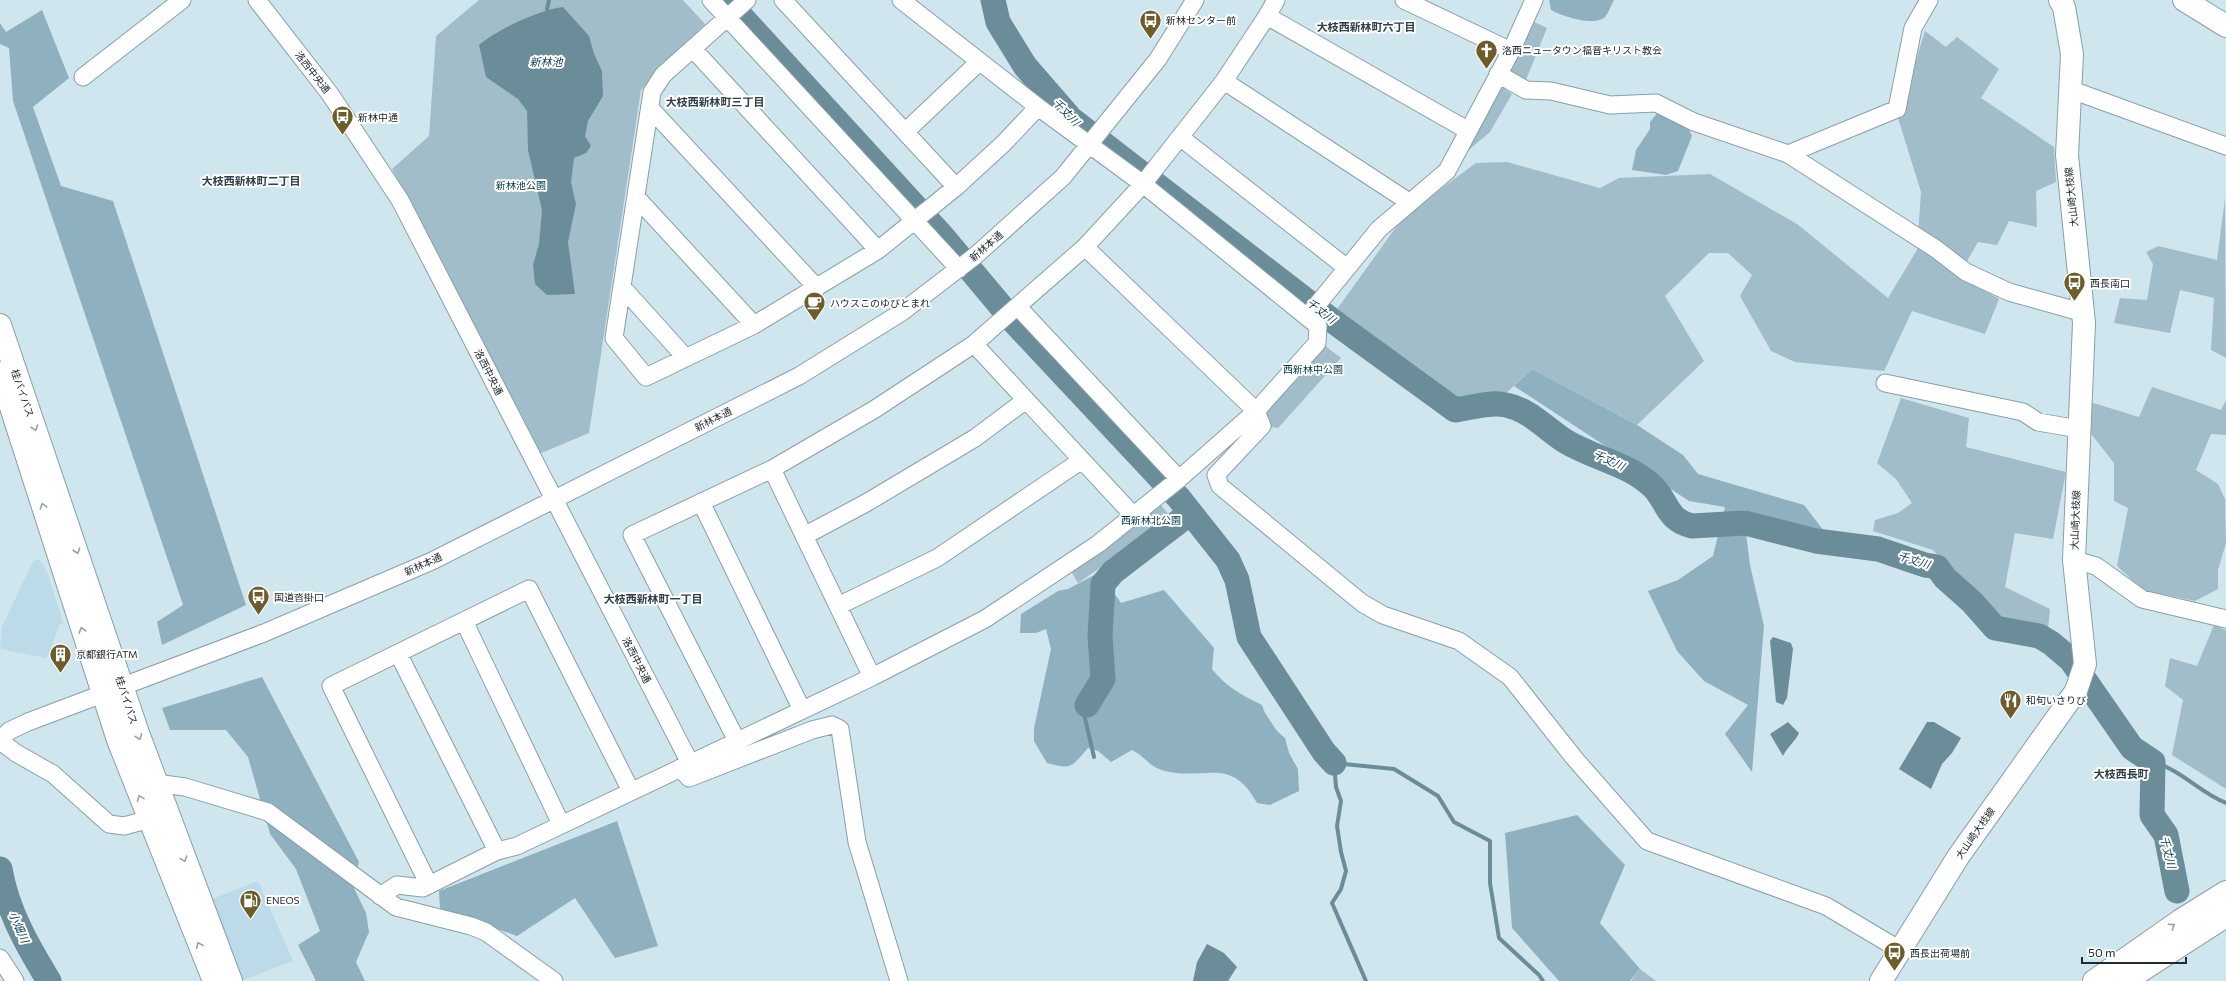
<svg xmlns="http://www.w3.org/2000/svg" width="2226" height="981" font-family="Commissioner,'Noto Sans JP',sans-serif">
	<rect width="100%" height="100%" fill="#cfe6ef"/>
	<path fill="#bcdae7" d="M 39,559 L 48,574 L 63,623 L 59,625 L 50,651 L 46,658 L 0,649 L 2,627 L 33,561 Z
		M 258,881 L 293,961 L 243,980 L 212,899 Z"/>
	<path fill="#a1bdc9" d="M 479,0 L 683,0 L 705,24 L 641,90 L 589,433 L 539,454 L 392,169 L 429,136 L 436,36 Z
		M 1528,19 L 1547,28 L 1524,85 L 1502,72 Z
		M 1925,31 L 1946,47 L 1957,37 L 1999,69 L 1981,98 L 2054,147 L 2056,182 L 2036,191 L 2037,227 L 2009,221 L 1997,245 L 1978,242 L 1959,275 L 1999,299 L 1985,334 L 1912,311 L 1884,371 L 1795,362 L 1771,351 L 1740,296 L 1752,275 L 1728,253 L 1709,253 L 1665,296 L 1704,361 L 1637,425 L 1532,369 L 1504,395 L 1455,402 L 1335,312 L 1404,216 L 1476,163 L 1507,162 L 1600,188 L 1619,178 L 1710,174 L 1797,224 L 1888,298 L 1917,250 L 1921,192 L 1898,118 Z
		M 1496,83 L 1512,94 L 1490,132 L 1450,166 Z
		M 2225,198 L 2226,358 L 2211,350 L 2214,298 L 2180,290 L 2170,333 L 2114,323 L 2120,298 L 2147,300 L 2153,264 L 2146,252 L 2158,246 L 2217,260 Z
		M 1320,342 L 1341,358 L 1278,428 L 1265,426 L 1259,411 Z
		M 2152,387 L 2221,410 L 2226,400 L 2226,435 L 2211,434 L 2196,470 L 2218,484 L 2225,499 L 2226,543 L 2218,570 L 2218,589 L 2195,601 L 2143,590 L 2117,566 L 2128,508 L 2114,501 L 2114,463 L 2088,430 L 2090,402 L 2139,417 Z
		M 1901,398 L 1969,418 L 1966,447 L 2066,472 L 2053,539 L 2015,533 L 2005,587 L 2050,609 L 2048,630 L 2002,622 L 1933,550 L 1873,531 L 1875,520 L 1898,513 L 1912,503 L 1896,479 L 1877,463 Z
		M 1157,501 L 1172,518 L 1078,583 L 1069,568 Z
		M 2214,625 L 2226,630 L 2226,789 L 2172,755 L 2183,700 L 2165,686 L 2170,658 L 2197,666 Z
		M 1640,969 L 1656,981 L 1631,981 Z"/>
	<path fill="#8fb1bf" d="M 1549,0 L 1614,0 C 1611,5 1609,12 1605,17 C 1595,27 1561,16 1551,10 Z
		M 42,10 L 69,78 L 33,107 L 61,186 L 113,201 L 246,605 L 162,645 L 157,622 L 183,605 L 13,101 L 9,48 L 0,44 L 0,23 L 6,32 Z
		M 1658,112 L 1686,123 L 1692,136 L 1678,171 L 1666,175 L 1632,170 L 1636,150 L 1650,129 L 1650,122 Z
		M 1532,369 L 1637,425 L 1683,455 L 1698,474 L 1804,505 L 1824,531 L 1743,510 L 1750,565 L 1764,626 L 1752,772 L 1725,734 L 1748,705 L 1704,681 L 1677,651 L 1648,591 L 1678,580 L 1713,556 L 1725,507 L 1689,501 L 1514,386 Z
		M 1100,572 L 1121,603 L 1164,590 L 1214,648 L 1212,669 C 1226,687 1242,695 1262,705 L 1265,713 L 1277,731 L 1285,738 L 1289,753 L 1298,769 L 1299,791 L 1270,805 L 1257,803 C 1231,755 1205,781 1165,771 C 1149,767 1146,757 1132,750 L 1111,762 L 1098,751 L 1088,748 C 1071,767 1073,770 1047,763 L 1034,741 L 1034,728 L 1051,649 L 1046,629 L 1036,633 L 1020,633 L 1021,614 L 1058,591 L 1068,589 Z
		M 262,677 L 359,862 L 353,886 L 366,913 L 369,932 L 356,962 L 365,981 L 316,981 L 298,945 L 320,931 L 296,869 L 270,834 L 248,757 L 226,730 L 170,730 L 162,708 Z
		M 1577,815 L 1625,865 L 1600,923 L 1640,969 L 1630,981 L 1559,981 L 1512,928 L 1505,833 Z
		M 617,821 L 658,946 L 615,958 L 575,898 L 517,936 L 440,909 L 439,891 Z"/>
	<path fill="#6b8c99" d="M 563,7 L 589,36 L 594,54 L 602,71 L 603,96 L 588,121 L 585,136 L 591,146 L 586,153 L 574,158 L 571,182 L 576,204 L 568,242 L 575,294 L 547,295 L 535,284 L 533,265 L 539,244 L 542,210 L 528,150 L 527,111 L 518,99 L 486,77 L 479,45 C 499,29 538,10 563,7 Z
		M 1773,637 L 1791,643 L 1793,649 L 1787,698 L 1783,705 L 1776,702 L 1770,641 Z
		M 1788,722 L 1799,733 C 1795,742 1787,747 1783,756 L 1770,734 Z
		M 1927,722 L 1934,722 L 1961,738 L 1952,753 L 1942,764 L 1931,789 L 1899,769 Z
		M 1207,944 L 1224,953 L 1237,967 L 1228,981 L 1193,981 L 1197,962 Z"/>
	<g fill="none" stroke-linecap="round" stroke-linejoin="round">
		<path stroke="#6b8c99" stroke-width="4" d="M 547,9 L 549,0
			M 1087,705 L 1084,714 L 1094,757
			M 2153,762 C 2182,770 2200,793 2226,803
			M 1366,981 L 1332,903 L 1341,889 L 1346,871 L 1341,852 L 1337,826 L 1341,801 L 1336,787 L 1334,763 L 1394,769 L 1438,796 L 1454,822 L 1490,841 L 1490,883 L 1499,938 L 1539,975 L 1543,981"/>
		<path stroke="#6b8c99" stroke-width="25" d="M 726,0 L 943,237 L 1015,323 L 1178,497 L 1228,560 L 1237,580 L 1249,637 L 1324,752 L 1334,763
			M 993,0 L 998,22 L 1025,66 L 1071,119 L 1330,319 L 1455,410 C 1471,408 1491,401 1506,405 C 1530,410 1545,428 1565,441 C 1593,458 1626,463 1651,485 C 1667,498 1665,520 1692,526 L 1745,523 L 1816,541 L 1878,549 L 1925,565 L 1937,567 L 1945,578 L 1972,602 L 1995,628 L 2039,636 L 2051,643 L 2071,660 L 2132,748 L 2153,762 L 2152,815 L 2166,835 L 2177,891
			M 1087,705 L 1103,679 L 1100,636 L 1103,584 L 1113,572 L 1190,513
			M 0,869 C 7,910 27,945 49,981"/>
		<defs>
			<path id="minor" d="M 257,0 L 330,94 L 400,200 L 690,763
				M 711,0 L 959,269
				M 747,0 L 663,75 L 652,92 L 614,338 L 646,377 L 754,325 L 878,250 L 956,187 L 1003,144 L 1038,107
				M 783,0 L 956,187
				M 1404,0 L 1511,51
				M 1267,16 L 1467,130
				M 693,49 L 878,250
				M 1498,74 L 1526,90 L 1551,91 L 1610,105 L 1656,103 L 1694,122 L 1788,154 L 1936,249 L 1966,272 L 2009,292 L 2084,313
				M 83,77 L 182,0
				M 1224,81 L 1409,202
				M 2069,89 L 2226,146
				M 650,108 L 817,288
				M 905,132 L 979,62
				M 1180,137 L 1347,268
				M 1788,154 L 1897,109 L 1913,28 L 1929,0
				M 636,197 L 754,325
				M 1085,247 L 1256,411 L 1262,426 L 1216,475 L 1220,486 L 1362,603 L 1383,615 L 1459,641 L 1510,677 L 1575,759 L 1647,841 L 1826,906 L 1900,950
				M 622,287 L 686,358
				M 1018,307 L 1179,479
				M 1307,317 L 1379,229 L 1447,171 L 1511,51 L 1534,0
				M 974,344 L 1133,515
				M 1885,383 L 2023,412 L 2038,422 L 2079,429
				M 772,469 L 872,677
				M 701,502 L 802,710
				M 804,536 L 866,503 L 975,438 L 1026,400
				M 2074,560 L 2096,566 L 2142,599 L 2226,619
				M 838,606 L 937,558 L 1082,460
				M 464,621 L 561,824
				M 398,653 L 497,851
				M 0,740 L 9,731 L 28,722 L 264,633 L 432,561 L 799,376 L 902,312 L 975,256 L 1063,177 L 1158,59 L 1195,0
				M 0,741 L 16,753 L 53,774 L 109,824 L 124,826 L 161,816
				M 737,741 L 632,535 L 772,469 L 875,409 L 974,344 L 1085,247 L 1143,184 L 1224,81 L 1267,16 L 1276,0
				M 680,768 L 689,778 L 812,730 L 832,725 L 840,729 L 857,842 L 899,981
				M 156,783 L 185,787 L 268,812 L 396,907 L 471,926 L 486,932 L 554,981
				M 428,883 L 331,686 L 529,589 L 631,791
				M 380,896 L 397,885 L 423,888 L 497,851 L 517,846 L 872,677 L 985,619 L 1098,544 L 1179,479 L 1256,411 L 1317,343 L 1318,326 L 1143,184 L 1038,107 L 901,0
				M 0,958 L 15,981"/>
			<path id="major" d="M 2184,0 L 2226,26
				M 1881,981 L 1958,857 L 2076,691 L 2085,664 L 2074,560 L 2084,323 L 2067,155 L 2072,54 L 2064,7 L 2060,0
				M 2094,981 L 2181,920 L 2226,892
				M 2125,981 L 2226,916"/>
			<path id="highway" d="M 0,325 L 138,733 L 231,981
				M 0,373 L 118,740 L 214,981"/>
		</defs>
		<use href="#minor" stroke="#8a9fa8" stroke-width="19"/>
		<use href="#major" stroke="#8a9fa8" stroke-width="24"/>
		<use href="#highway" stroke="#8a9fa8" stroke-width="24"/>
		<use href="#minor" stroke="#fff" stroke-width="17"/>
		<use href="#major" stroke="#fff" stroke-width="22"/>
		<use href="#highway" stroke="#fff" stroke-width="22"/>
	</g>
	<defs><path id="oneway-chevron" d="M-2-3.5L2.5 0L-2 3.5" fill="none" stroke-width="1.6" stroke-linecap="round" stroke-linejoin="round"/></defs>
	<g stroke="#9b9fa1">
		<use href="#oneway-chevron" transform="translate(35 428) rotate(71)"/>
		<use href="#oneway-chevron" transform="translate(43 506) rotate(-107)"/>
		<use href="#oneway-chevron" transform="translate(77 551) rotate(71)"/>
		<use href="#oneway-chevron" transform="translate(82 630) rotate(-107)"/>
		<use href="#oneway-chevron" transform="translate(139 737) rotate(70)"/>
		<use href="#oneway-chevron" transform="translate(140 798) rotate(-111)"/>
		<use href="#oneway-chevron" transform="translate(184 859) rotate(70)"/>
		<use href="#oneway-chevron" transform="translate(2172 926) rotate(-34)"/>
		<use href="#oneway-chevron" transform="translate(199 945) rotate(-112)"/>
	</g>
	<defs>
		<symbol id="bus-pin" viewBox="-11 -11 22 30"><path d="M0 17L-7.5 6A9.5 9.5 0 1 1 7.5 6Z" fill="#6d5d2b" stroke="#fff"/><path d="M-5-6H5V4H4V6H2V4H-2V6H-4V4H-5ZM-3.5-4V0h7V-4ZM-3.5 1.2v1.5H-2V1.2ZM2 1.2v1.5H3.5V1.2Z" fill="#fff"/></symbol>
		<symbol id="church-pin" viewBox="-11 -11 22 30"><path d="M0 17L-7.5 6A9.5 9.5 0 1 1 7.5 6Z" fill="#6d5d2b" stroke="#fff"/><path d="M-1.2-6h2.4v3.5h3.3v2.4h-3.3V6h-2.4V-.1h-3.3v-2.4h3.3Z" fill="#fff"/></symbol>
		<symbol id="cafe-pin" viewBox="-11 -11 22 30"><path d="M0 17L-7.5 6A9.5 9.5 0 1 1 7.5 6Z" fill="#6d5d2b" stroke="#fff"/><path d="M-5.5-4.5H6V0H3Q3 3.5 0 3.5H-2.5Q-5.5 3.5-5.5 0ZM3-3.2v2h1.7v-2ZM-6 4.5H4V6H-6Z" fill="#fff"/></symbol>
		<symbol id="building-pin" viewBox="-11 -11 22 30"><path d="M0 17L-7.5 6A9.5 9.5 0 1 1 7.5 6Z" fill="#6d5d2b" stroke="#fff"/><path d="M-4-6H4V6H1V3H-1V6H-4ZM-2.5-4.3h1.7v1.8h-1.7ZM.8-4.3h1.7v1.8H.8ZM-2.5-1h1.7V.8h-1.7ZM.8-1h1.7V.8H.8Z" fill="#fff"/></symbol>
		<symbol id="restaurant-pin" viewBox="-11 -11 22 30"><path d="M0 17L-7.5 6A9.5 9.5 0 1 1 7.5 6Z" fill="#6d5d2b" stroke="#fff"/><path d="M-5-6h1v4h1v-4h1v4h1v-4h1v5L-1.5 .5V6h-2V.5L-5-1ZM5-6V6H3V1.5H1.5Q1.5-4 5-6Z" fill="#fff"/></symbol>
		<symbol id="fuel-pin" viewBox="-11 -11 22 30"><path d="M0 17L-7.5 6A9.5 9.5 0 1 1 7.5 6Z" fill="#6d5d2b" stroke="#fff"/><path d="M-5.5-6h7V0h2V4h1.3V-2.5L3-4.5l.8-.8L6-3V5H2.5V1h-1V6h-7ZM-4.2-4.7v3.2H.2V-4.7Z" fill="#fff"/></symbol>
	</defs>
	<g fill-rule="evenodd">
		<use href="#bus-pin" x="1138" y="8" width="25" height="34"/>
		<use href="#church-pin" x="1474" y="38" width="25" height="34"/>
		<use href="#bus-pin" x="330" y="104" width="25" height="34"/>
		<use href="#bus-pin" x="2062" y="270" width="25" height="34"/>
		<use href="#cafe-pin" x="802" y="290" width="25" height="34"/>
		<use href="#bus-pin" x="246" y="584" width="25" height="34"/>
		<use href="#building-pin" x="48" y="642" width="25" height="34"/>
		<use href="#restaurant-pin" x="1998" y="688" width="25" height="34"/>
		<use href="#fuel-pin" x="238" y="888" width="25" height="34"/>
		<use href="#bus-pin" x="1882" y="940" width="25" height="34"/>
	</g>
	<g text-anchor="middle" stroke-width="4" stroke-linejoin="round" paint-order="stroke">
		<g font-size="10" fill="#212a2e" stroke="#fff" text-anchor="start">
			<text x="1166" y="24">新林センター前</text>
			<text x="1502" y="54">洛西ニュータウン福音キリスト教会</text>
			<text x="358" y="121">新林中通</text>
			<text x="2090" y="287">西長南口</text>
			<text x="830" y="307">ハウスこのゆびとまれ</text>
			<text x="274" y="601">国道沓掛口</text>
			<text x="76" y="658">京都銀行ATM</text>
			<text x="2026" y="704">和旬いさりび</text>
			<text x="266" y="904">ENEOS</text>
			<text x="1910" y="957">西長出荷場前</text>
		</g>
		<g font-size="10" fill="#212a2e" stroke="#fff">
			<text transform="translate(313 72) rotate(52)" y="4">洛西中央通</text>
			<text transform="translate(2071 197) rotate(-96)" y="4">大山崎大枝線</text>
			<text transform="translate(986 246) rotate(-41)" y="4">新林本通</text>
			<text transform="translate(489 372) rotate(63)" y="4">洛西中央通</text>
			<text transform="translate(23 393) rotate(71)" y="4">桂バイパス</text>
			<text transform="translate(713 419) rotate(-27)" y="4">新林本通</text>
			<text transform="translate(2075 520) rotate(-88)" y="4">大山崎大枝線</text>
			<text transform="translate(423 564) rotate(-25)" y="4">新林本通</text>
			<text transform="translate(637 660) rotate(63)" y="4">洛西中央通</text>
			<text transform="translate(127 700) rotate(72)" y="4">桂バイパス</text>
			<text transform="translate(1975 833) rotate(-55)" y="4">大山崎大枝線</text>
		</g>
		<g font-size="10" fill="#013646" stroke="#fff">
			<text x="521" y="189">新林池公園</text>
			<text x="1313" y="373">西新林中公園</text>
			<text x="1151" y="524">西新林北公園</text>
		</g>
		<g font-size="11" font-weight="bold" fill="#2d4047" stroke="#fff">
			<text x="1366" y="31">大枝西新林町六丁目</text>
			<text x="715" y="106">大枝西新林町三丁目</text>
			<text x="251" y="185">大枝西新林町二丁目</text>
			<text x="653" y="603">大枝西新林町一丁目</text>
			<text x="2121" y="778">大枝西長町</text>
		</g>
		<g font-size="11" font-style="italic" fill="#093c4c" stroke="#fff">
			<text x="546" y="66">新林池</text>
			<text transform="translate(1066 112) rotate(46)" y="4">千丈川</text>
			<text transform="translate(1321 311) rotate(37)" y="4">千丈川</text>
			<text transform="translate(1609 460) rotate(25)" y="4">千丈川</text>
			<text transform="translate(1914 560) rotate(17)" y="4">千丈川</text>
			<text transform="translate(2168 852) rotate(76)" y="4">千丈川</text>
			<text transform="translate(19 927) rotate(66)" y="4">小畑川</text>
		</g>
	</g>
	<path d="M2082 957v6h104v-6" fill="none" stroke="#212a2e" stroke-width="2"/>
	<text x="2088" y="957" font-size="12" fill="#212a2e" stroke="#ffffff" stroke-width="3" paint-order="stroke">50 m</text>
</svg>
